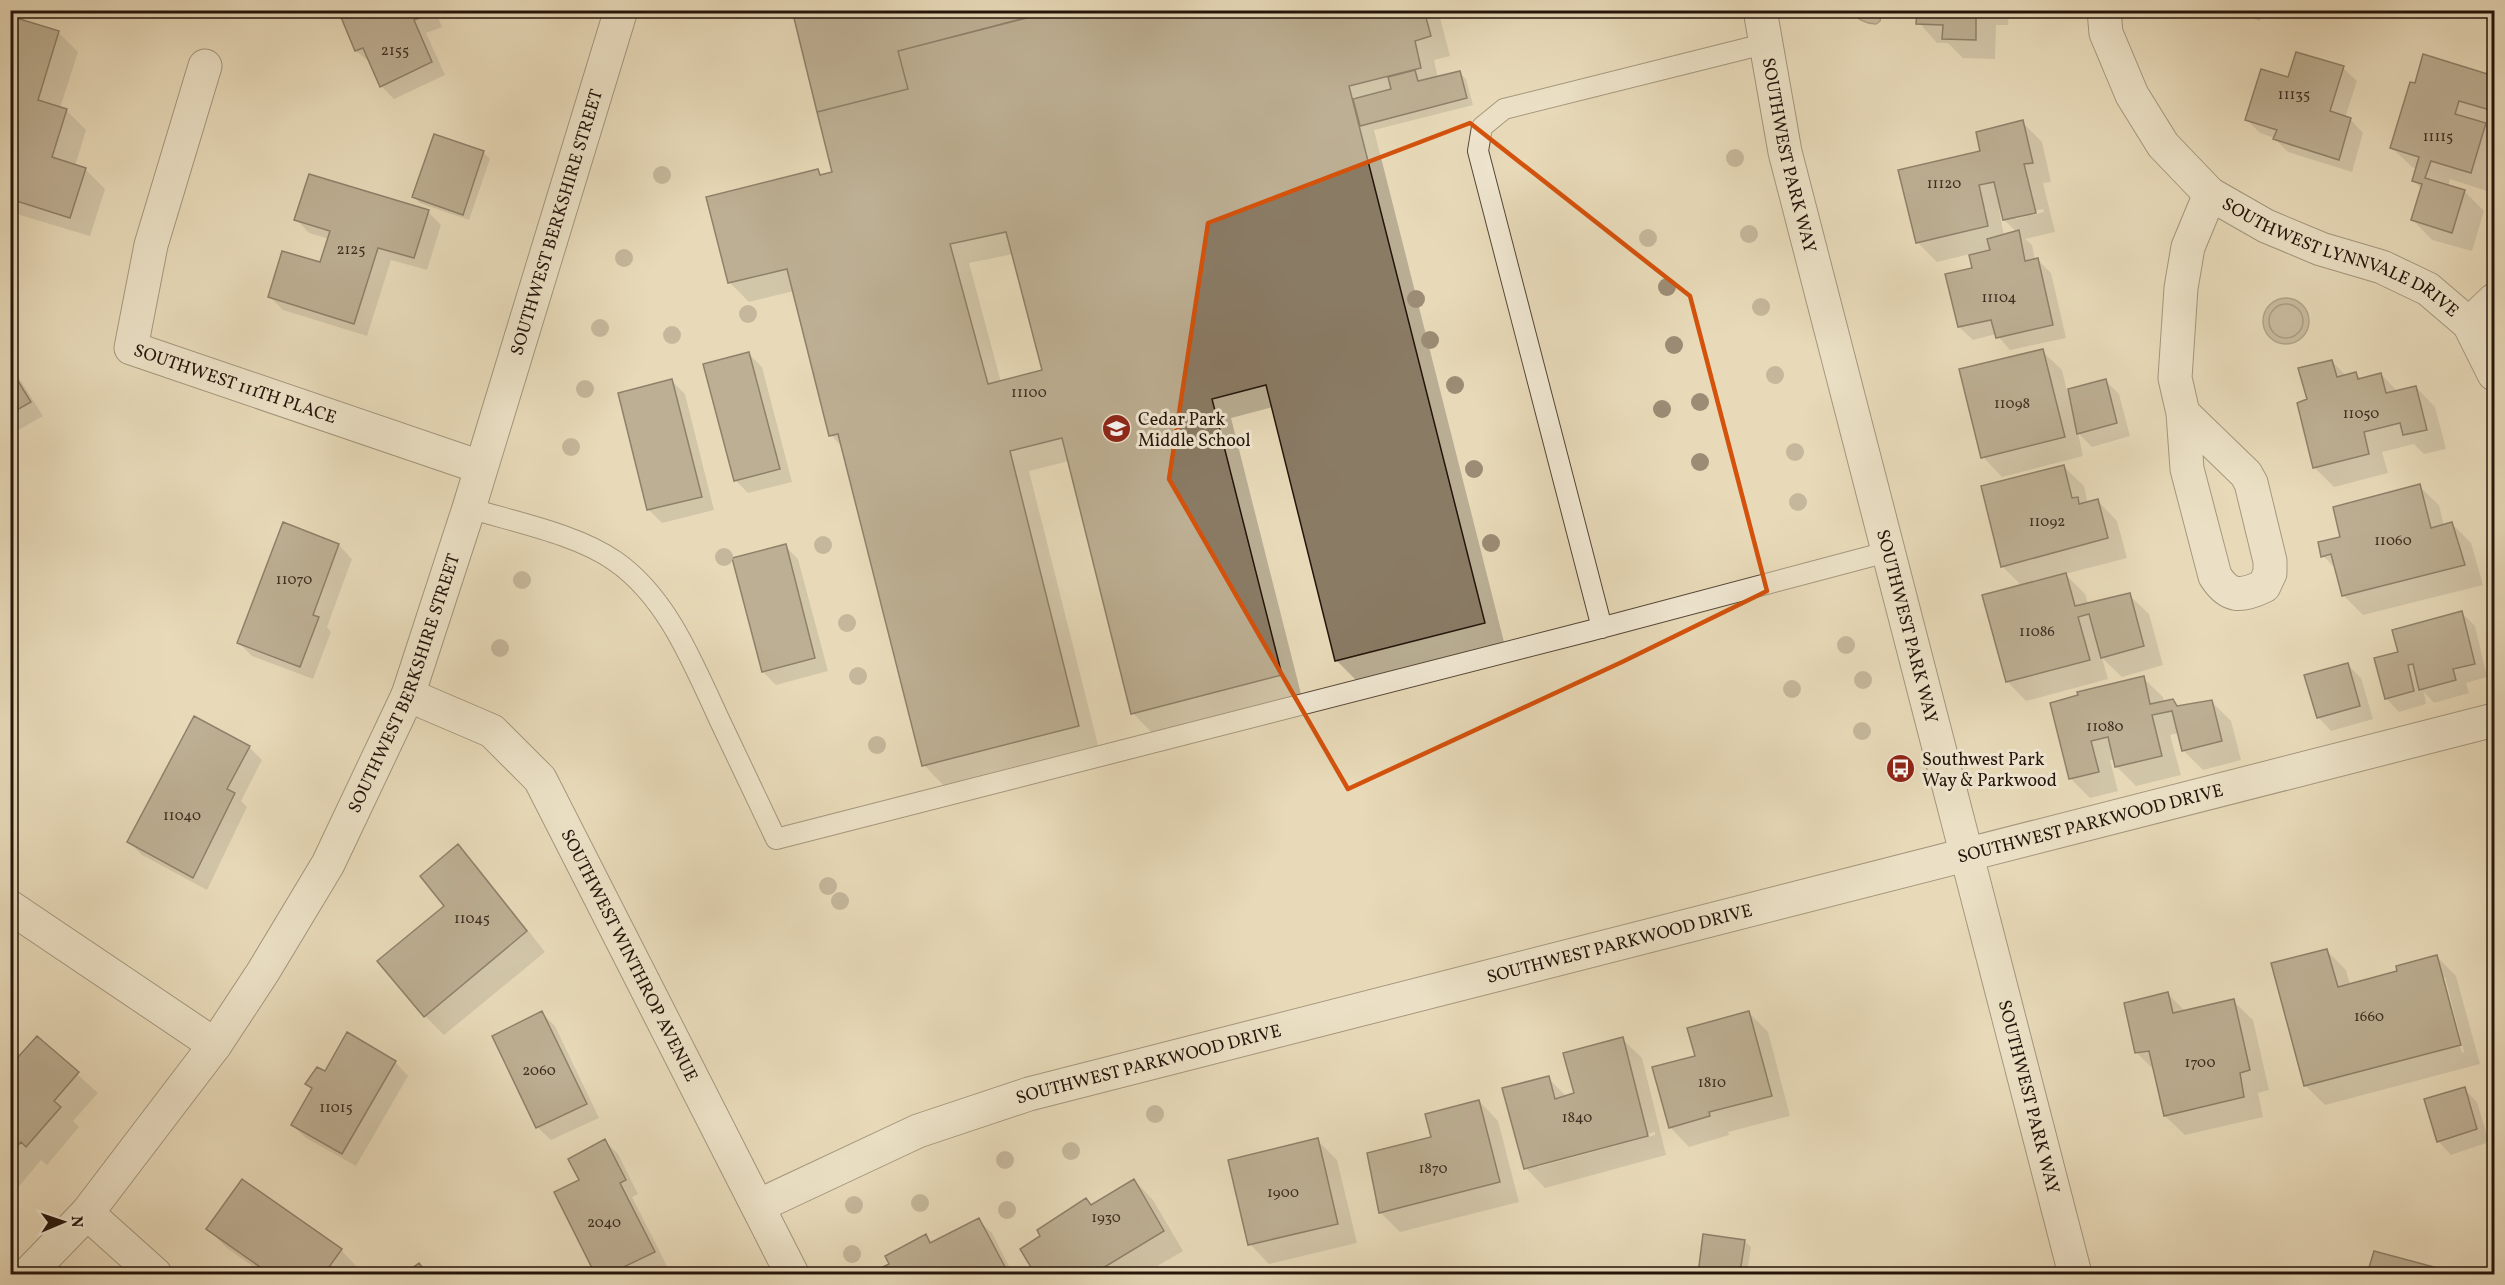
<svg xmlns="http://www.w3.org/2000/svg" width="2505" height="1285" font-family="Vollkorn,serif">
	<rect width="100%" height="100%" fill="#e8dab9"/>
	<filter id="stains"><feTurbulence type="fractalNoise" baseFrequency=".00333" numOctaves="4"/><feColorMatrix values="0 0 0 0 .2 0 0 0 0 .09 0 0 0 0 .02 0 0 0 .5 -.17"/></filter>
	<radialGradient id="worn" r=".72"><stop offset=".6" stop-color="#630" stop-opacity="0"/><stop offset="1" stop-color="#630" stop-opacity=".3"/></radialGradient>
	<path fill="#a5977e" stroke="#716350" stroke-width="1.5" d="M 1850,11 L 1882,11 L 1880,21 L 1876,24 C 1865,24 1857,19 1850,11 Z
		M2263 321a23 23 0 1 1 46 0a23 23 0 1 1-46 0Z"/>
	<path fill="#0003" fill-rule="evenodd" d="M 339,10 L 435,10 L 442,27 L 426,33 L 445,75 L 394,99 L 381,86 L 371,63 L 356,51 Z
		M 793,10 L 1049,10 L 1050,13 L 1061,10 L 1438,10 L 1450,56 L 1434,60 L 1438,78 L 1460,73 L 1466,79 L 1473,105 L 1374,130 L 1504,642 L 1356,680 L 1336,660 L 1273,407 L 1231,418 L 1301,694 L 1152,733 L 1133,713 L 1069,461 L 1029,471 L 1098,745 L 943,785 L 924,765 L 843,448 L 831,435 L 794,291 L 749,302 L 730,283 L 708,198 L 817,170 L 823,176 L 834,173 ZM 1013,254 L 1044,371 L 1001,382 L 969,263 Z
		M 1908,10 L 2009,10 L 2008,25 L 1996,25 L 1995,59 L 1963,58 L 1948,43 L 1937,43 Z
		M 2228,10 L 2263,10 L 2260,21 Z
		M 2277,10 L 2290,10 L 2289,15 Z
		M 10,18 L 58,32 L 78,52 L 60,108 L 66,110 L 86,130 L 75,166 L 85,169 L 105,189 L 90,236 L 10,212 Z
		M 2424,56 L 2494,77 L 2494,124 L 2479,120 L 2478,123 L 2485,125 L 2494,134 L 2494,177 L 2490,192 L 2450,179 L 2448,187 L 2464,191 L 2484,211 L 2472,251 L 2432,240 L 2413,220 L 2422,189 L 2414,181 L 2417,169 L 2412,167 L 2392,148 Z
		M 2343,68 L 2357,81 L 2345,118 L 2350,119 L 2363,133 L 2352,172 L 2288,152 L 2274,138 L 2260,133 L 2247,120 L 2289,79 Z
		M 2022,122 L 2042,142 L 2051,182 L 2043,183 L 2055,232 L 2025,239 L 2032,245 L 2035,260 L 2038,260 L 2051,273 L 2066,338 L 2010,350 L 1996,334 L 1973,340 L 1959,327 L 1974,269 L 1970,254 L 1937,262 L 1918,243 L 1900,171 L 1982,152 ZM 2002,208 L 2004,220 L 2017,232 L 2004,236 L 1999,209 ZM 2043,209 L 2044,212 L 2016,219 L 2016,216 Z
		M 435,136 L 484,153 L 490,159 L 469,220 L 420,203 L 414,197 Z
		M 428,212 L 441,225 L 427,270 L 391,260 L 367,336 L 283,310 L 270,297 L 321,264 L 329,239 L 309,233 L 296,219 Z
		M 2042,351 L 2062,370 L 2067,391 L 2106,381 L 2119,394 L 2130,436 L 2092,447 L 2078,433 L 2083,456 L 2002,477 L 1983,457 Z
		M 749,354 L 762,367 L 792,482 L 748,493 L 735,480 Z
		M 2332,361 L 2346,376 L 2356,374 L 2361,379 L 2381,374 L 2398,392 L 2416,387 L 2435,407 L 2446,449 L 2424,454 L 2414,444 L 2382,452 L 2388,473 L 2334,487 L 2314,467 L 2309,400 Z
		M 10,364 L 43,416 L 10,435 Z
		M 672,381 L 685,394 L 714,510 L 662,523 L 649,510 L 619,394 Z
		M 2064,467 L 2084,486 L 2088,504 L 2098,501 L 2117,521 L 2127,558 L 2065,574 L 2085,594 L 2088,604 L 2129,595 L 2149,614 L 2163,665 L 2122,677 L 2102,658 L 2108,679 L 2026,701 L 2007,681 L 2022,586 L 2002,566 Z
		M 2419,486 L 2439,505 L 2444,526 L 2452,524 L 2471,543 L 2483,585 L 2363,615 L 2343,595 L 2337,570 L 2323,556 L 2342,538 Z
		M 284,524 L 339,545 L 352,559 L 327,627 L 331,632 L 313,679 L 252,656 L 239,643 Z
		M 785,546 L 798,559 L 828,671 L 776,685 L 763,672 Z
		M 2462,613 L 2475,626 L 2487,677 L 2466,683 L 2469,693 L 2434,703 L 2424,692 L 2426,704 L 2399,712 L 2386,698 L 2400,653 Z
		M 2348,665 L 2361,678 L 2373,719 L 2331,731 L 2318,717 Z
		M 2143,678 L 2163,697 L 2164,703 L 2173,701 L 2179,708 L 2211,701 L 2231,721 L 2241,760 L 2203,770 L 2183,750 L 2179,733 L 2170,735 L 2181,775 L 2136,786 L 2116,766 L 2115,759 L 2110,760 L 2118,791 L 2090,798 L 2070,778 L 2052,704 Z
		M 249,747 L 262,760 L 241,801 L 247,807 L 207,890 L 142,855 L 129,842 Z
		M 458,846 L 477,866 L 545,952 L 444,1035 L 425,1016 Z
		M 2326,950 L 2346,970 L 2350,985 L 2399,972 L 2436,956 L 2456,976 L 2480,1064 L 2325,1105 L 2305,1085 ZM 2441,977 L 2445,977 L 2464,1052 L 2462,1053 Z
		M 2168,994 L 2186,1012 L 2233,1001 L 2253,1020 L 2269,1090 L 2258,1093 L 2263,1117 L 2185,1135 L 2165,1116 L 2155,1071 L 2137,1053 Z
		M 542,1013 L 555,1026 L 599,1118 L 551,1140 L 537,1127 Z
		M 1749,1013 L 1768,1032 L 1790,1116 L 1728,1132 L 1729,1135 L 1689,1147 L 1670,1127 Z
		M 348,1034 L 395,1062 L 408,1076 L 356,1166 L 306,1138 L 292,1125 L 312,1090 L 307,1084 L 325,1073 Z
		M 37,1038 L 98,1093 L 73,1121 L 79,1127 L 47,1165 L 41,1160 L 11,1196 L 10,1069 Z
		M 1622,1039 L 1642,1058 L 1666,1155 L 1545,1188 L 1526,1168 L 1548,1078 L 1567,1097 L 1576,1094 ZM 1655,1132 L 1655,1135 L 1537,1167 L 1537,1164 Z
		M 2464,1089 L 2477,1102 L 2489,1142 L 2451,1155 L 2438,1141 Z
		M 1479,1101 L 1498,1121 L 1519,1202 L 1400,1232 L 1381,1213 L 1369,1154 L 1433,1138 Z
		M 1317,1140 L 1337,1160 L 1357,1243 L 1269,1264 L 1250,1244 Z
		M 605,1141 L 618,1154 L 638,1194 L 632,1197 L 667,1266 L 649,1274 L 597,1274 L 556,1193 L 581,1181 Z
		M 1134,1180 L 1153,1200 L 1183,1251 L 1144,1274 L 1037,1274 L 1022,1250 L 1086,1200 L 1092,1206 Z
		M 978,1220 L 992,1233 L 1013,1274 L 878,1274 L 877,1271 L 891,1265 L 926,1236 L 933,1243 Z
		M 208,1229 L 341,1250 L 360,1270 L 357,1274 L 264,1274 L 227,1248 Z
		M 1705,1236 L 1744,1241 L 1751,1247 L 1747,1272 L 1744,1274 L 1700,1274 Z
		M 2375,1253 L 2454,1274 L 2368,1274 Z"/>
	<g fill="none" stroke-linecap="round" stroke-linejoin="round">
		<path stroke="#645644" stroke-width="1.5" d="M2269 321a17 17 0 1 1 34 0a17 17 0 1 1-34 0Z"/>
	</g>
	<path fill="#8a7b65" stroke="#24140b" stroke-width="1.5" fill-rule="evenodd" d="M 338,10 L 428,10 L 429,14 L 414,20 L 432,62 L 380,87 L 363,48 L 355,51 Z
		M 792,10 L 1046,10 L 1046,13 L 898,51 L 908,89 L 817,112 Z
		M 1056,10 L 1424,10 L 1431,36 L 1415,41 L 1421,68 L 1349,86 L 1485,623 L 1335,661 L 1266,385 L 1212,399 L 1282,675 L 1131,714 L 1062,438 L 1010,451 L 1079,726 L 922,766 L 838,434 L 829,436 L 787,269 L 728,283 L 706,197 L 818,169 L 820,175 L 832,172 L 817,112 L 908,89 L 898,51 ZM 1006,232 L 1042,370 L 988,384 L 950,244 Z
		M 1917,10 L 1976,10 L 1976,40 L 1942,39 L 1943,25 L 1916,24 Z
		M 10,16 L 59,31 L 38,100 L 67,109 L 52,157 L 86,168 L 70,218 L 10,199 Z
		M 2296,52 L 2344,66 L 2330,111 L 2351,118 L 2339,160 L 2273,139 L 2277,130 L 2245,120 L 2261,69 L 2288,77 Z
		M 2423,54 L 2494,76 L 2494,95 L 2490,110 L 2459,101 L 2455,114 L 2486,123 L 2471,173 L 2431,161 L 2425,178 L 2465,190 L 2452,233 L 2411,220 L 2422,184 L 2412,181 L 2419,157 L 2390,148 L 2410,82 L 2415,83 Z
		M 1415,70 L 1418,81 L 1460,71 L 1467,98 L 1360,126 L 1353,99 L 1391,89 L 1388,77 Z
		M 2023,120 L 2033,163 L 2024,164 L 2036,213 L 2003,220 L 1994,182 L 1979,185 L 1988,226 L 1916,243 L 1898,170 L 1980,151 L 1976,132 Z
		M 434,134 L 484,151 L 463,215 L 412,197 Z
		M 309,174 L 429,210 L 414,258 L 378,248 L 354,324 L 268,297 L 282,251 L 320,262 L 330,231 L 294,220 Z
		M 2019,230 L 2025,261 L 2038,258 L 2053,325 L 1996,338 L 1991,320 L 1958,327 L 1945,274 L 1972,268 L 1969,255 L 1990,250 L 1987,239 Z
		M 2043,349 L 2065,437 L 1981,458 L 1959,369 Z
		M 749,352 L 780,469 L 734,481 L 703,364 Z
		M 2332,360 L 2337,377 L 2356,372 L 2358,379 L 2381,373 L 2386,393 L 2416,386 L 2427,430 L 2403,435 L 2400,423 L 2364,432 L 2369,454 L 2313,468 L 2297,403 L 2307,399 L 2298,368 Z
		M 10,368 L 31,402 L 10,414 Z
		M 672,379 L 702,497 L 647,510 L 618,393 Z
		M 2106,379 L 2117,423 L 2077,434 L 2068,389 Z
		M 2064,465 L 2072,498 L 2078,497 L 2079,504 L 2098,499 L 2108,538 L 2001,567 L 1981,486 Z
		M 2420,484 L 2431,528 L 2452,522 L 2465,565 L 2342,596 L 2331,554 L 2321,557 L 2318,542 L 2340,537 L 2333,507 Z
		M 283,522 L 339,544 L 313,615 L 319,617 L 300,667 L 237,643 Z
		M 786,544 L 815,658 L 762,672 L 732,558 Z
		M 2066,573 L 2075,606 L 2130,593 L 2144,646 L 2101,658 L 2089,614 L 2078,617 L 2090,660 L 2006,682 L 1982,595 Z
		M 2462,611 L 2475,664 L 2453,669 L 2456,680 L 2419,690 L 2413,664 L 2408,665 L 2414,691 L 2385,699 L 2374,658 L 2398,652 L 2392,630 Z
		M 2348,663 L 2360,706 L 2317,718 L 2304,675 Z
		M 2144,676 L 2150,704 L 2173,699 L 2177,706 L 2212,700 L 2222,741 L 2182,751 L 2172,711 L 2152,715 L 2162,756 L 2115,767 L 2108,737 L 2091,741 L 2099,772 L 2069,779 L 2050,703 L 2078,695 L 2077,692 Z
		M 194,716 L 250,746 L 227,789 L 235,793 L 193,878 L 127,842 Z
		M 458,844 L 527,931 L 424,1017 L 377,961 L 444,906 L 420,876 Z
		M 2327,949 L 2338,987 L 2397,971 L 2396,966 L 2437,955 L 2461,1045 L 2304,1086 L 2271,963 Z
		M 2168,992 L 2173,1013 L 2234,999 L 2250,1070 L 2240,1073 L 2244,1097 L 2164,1116 L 2149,1051 L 2135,1053 L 2124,1003 Z
		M 542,1011 L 587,1104 L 536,1128 L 492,1036 Z
		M 1749,1011 L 1772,1096 L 1709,1112 L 1710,1116 L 1669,1128 L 1652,1067 L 1695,1056 L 1687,1028 Z
		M 347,1032 L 396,1061 L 342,1154 L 291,1125 L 312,1088 L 305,1084 L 317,1067 L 325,1071 Z
		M 37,1036 L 79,1072 L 54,1101 L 61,1107 L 26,1147 L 21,1142 L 10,1154 L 10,1066 Z
		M 1623,1037 L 1648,1136 L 1524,1169 L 1502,1088 L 1549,1076 L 1555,1099 L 1574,1093 L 1563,1053 Z
		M 2465,1087 L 2477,1129 L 2437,1142 L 2424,1099 Z
		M 1479,1100 L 1500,1182 L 1379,1213 L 1367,1153 L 1431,1137 L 1425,1114 Z
		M 1318,1138 L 1338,1224 L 1248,1245 L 1228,1160 Z
		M 605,1139 L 626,1180 L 620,1183 L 655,1252 L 609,1274 L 595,1274 L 554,1192 L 579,1180 L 568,1159 Z
		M 242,1179 L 342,1249 L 324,1274 L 270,1274 L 206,1229 Z
		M 1134,1179 L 1164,1231 L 1093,1274 L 1035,1274 L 1020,1249 L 1040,1236 L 1037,1230 L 1086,1198 L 1091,1205 Z
		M 979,1218 L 1006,1269 L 995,1274 L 877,1274 L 875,1271 L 889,1264 L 885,1256 L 926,1234 L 930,1243 Z
		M 1703,1234 L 1745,1240 L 1741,1266 L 1730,1274 L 1698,1274 Z
		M 2374,1251 L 2460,1274 L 2367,1274 Z
		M 419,1263 L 427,1274 L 404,1274 Z"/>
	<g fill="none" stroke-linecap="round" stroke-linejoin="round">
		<defs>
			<path id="service" d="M 469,508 C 514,522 577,534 615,561 C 667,597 693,663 719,719 C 738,759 757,799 776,839 L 1589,631 L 1887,552
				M 1602,628 L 1478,151 L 1482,127 L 1504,109 L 1764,44"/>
			<g id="minor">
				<path id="s1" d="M 2104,10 L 2106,33 L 2132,95 L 2163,145 L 2210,194 L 2266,226 L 2321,249 L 2382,267 L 2428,289 L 2469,324 L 2494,374"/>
				<path id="s2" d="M 205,66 L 151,245 L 131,348 L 480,467"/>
				<path d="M 2469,324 L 2494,300"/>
				<path d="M 2183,413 L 2246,474 L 2251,483 L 2270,561 L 2270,573 L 2264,586 C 2241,597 2229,598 2215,576 L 2187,469 L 2183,413 L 2175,378 L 2181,288 L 2188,247 L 2210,194"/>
				<path id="s3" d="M 408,695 L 492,731 L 540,779 L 792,1274"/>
				<path d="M 10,907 L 215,1045"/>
				<path id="s4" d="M 758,1206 L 918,1131 L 1029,1094 L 2494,720"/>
				<path d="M 87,1213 L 155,1274"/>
				<path id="s5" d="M 28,1274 L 87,1213 L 215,1045 L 263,972 L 328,864 L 408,695 L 469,508 L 621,10"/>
			</g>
			<g id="tertiary">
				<path id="s6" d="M 1760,10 L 1785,152 L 2075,1274"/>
			</g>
		</defs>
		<use href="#service" stroke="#554636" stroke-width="22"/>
		<use href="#minor" stroke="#554636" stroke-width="35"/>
		<use href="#tertiary" stroke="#554636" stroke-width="35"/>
		<use href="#service" stroke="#f0e7d2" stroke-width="20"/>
		<use href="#minor" stroke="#f0e7d2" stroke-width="33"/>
		<use href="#tertiary" stroke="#f0e7d2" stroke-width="33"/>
	</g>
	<g fill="#9c8c75">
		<circle cx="1735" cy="158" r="9"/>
		<circle cx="662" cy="175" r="9"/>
		<circle cx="1749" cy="234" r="9"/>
		<circle cx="1648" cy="238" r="9"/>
		<circle cx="624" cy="258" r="9"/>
		<circle cx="1667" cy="287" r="9"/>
		<circle cx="1416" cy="299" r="9"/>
		<circle cx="1761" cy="307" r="9"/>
		<circle cx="748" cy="314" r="9"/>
		<circle cx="600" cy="328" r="9"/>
		<circle cx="672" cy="335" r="9"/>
		<circle cx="1430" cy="340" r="9"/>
		<circle cx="1674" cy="345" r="9"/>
		<circle cx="1775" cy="375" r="9"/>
		<circle cx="1455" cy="385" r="9"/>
		<circle cx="585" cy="389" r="9"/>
		<circle cx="1700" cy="402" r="9"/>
		<circle cx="1662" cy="409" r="9"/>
		<circle cx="571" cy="447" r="9"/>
		<circle cx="1795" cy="452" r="9"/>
		<circle cx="1700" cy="462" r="9"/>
		<circle cx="1474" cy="469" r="9"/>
		<circle cx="1798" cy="502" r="9"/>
		<circle cx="1491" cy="543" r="9"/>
		<circle cx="823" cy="545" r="9"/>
		<circle cx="724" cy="557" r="9"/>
		<circle cx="522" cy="580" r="9"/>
		<circle cx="847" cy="623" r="9"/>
		<circle cx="1846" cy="645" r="9"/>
		<circle cx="500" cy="648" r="9"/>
		<circle cx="858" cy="676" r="9"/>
		<circle cx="1863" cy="680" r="9"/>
		<circle cx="1792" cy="689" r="9"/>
		<circle cx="1862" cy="731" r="9"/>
		<circle cx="877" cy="745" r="9"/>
		<circle cx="828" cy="886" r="9"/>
		<circle cx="840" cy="901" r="9"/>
		<circle cx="1155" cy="1114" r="9"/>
		<circle cx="1071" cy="1151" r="9"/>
		<circle cx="1005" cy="1160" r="9"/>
		<circle cx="920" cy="1203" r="9"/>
		<circle cx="854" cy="1205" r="9"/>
		<circle cx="1007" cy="1210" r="9"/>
		<circle cx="852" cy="1254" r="9"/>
	</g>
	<path d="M0 0H2505V1285H0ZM 1470,123 L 1690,296 L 1767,591 L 1622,662 L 1348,789 L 1169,479 L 1208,223 Z" fill="#e8dab9" fill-opacity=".55" fill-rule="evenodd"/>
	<path fill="none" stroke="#d4520c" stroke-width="4.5" stroke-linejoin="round" d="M 1470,123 L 1690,296 L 1767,591 L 1622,662 L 1348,789 L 1169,479 L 1208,223 Z"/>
	<defs>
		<symbol id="school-disc" viewBox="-11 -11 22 22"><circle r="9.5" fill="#8f2418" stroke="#f0e7d2"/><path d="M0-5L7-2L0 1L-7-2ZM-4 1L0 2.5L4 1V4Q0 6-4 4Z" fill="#fff"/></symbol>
		<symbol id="bus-disc" viewBox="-11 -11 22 22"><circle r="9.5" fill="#8f2418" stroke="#f0e7d2"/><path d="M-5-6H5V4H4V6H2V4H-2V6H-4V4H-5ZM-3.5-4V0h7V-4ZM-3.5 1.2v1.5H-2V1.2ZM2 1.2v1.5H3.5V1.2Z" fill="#fff"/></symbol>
	</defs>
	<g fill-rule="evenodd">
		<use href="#school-disc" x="1100" y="412" width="33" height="33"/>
		<use href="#bus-disc" x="1884" y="752" width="33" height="33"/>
	</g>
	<g text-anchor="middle" stroke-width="6" stroke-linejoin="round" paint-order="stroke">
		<g font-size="15" fill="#3e2e22">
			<text x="395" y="55">2155</text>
			<text x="2294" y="99">11135</text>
			<text x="2438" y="141">11115</text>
			<text x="1944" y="188">11120</text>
			<text x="351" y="254">2125</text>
			<text x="1999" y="302">11104</text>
			<text x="1029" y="397">11100</text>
			<text x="2012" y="408">11098</text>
			<text x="2361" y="418">11050</text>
			<text x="2047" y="526">11092</text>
			<text x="2393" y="545">11060</text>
			<text x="294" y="584">11070</text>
			<text x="2037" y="636">11086</text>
			<text x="2105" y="731">11080</text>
			<text x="182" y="820">11040</text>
			<text x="472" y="923">11045</text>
			<text x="2369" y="1021">1660</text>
			<text x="2200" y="1067">1700</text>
			<text x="539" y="1075">2060</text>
			<text x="1712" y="1087">1810</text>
			<text x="336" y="1112">11015</text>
			<text x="1577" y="1122">1840</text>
			<text x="1433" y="1173">1870</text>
			<text x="1283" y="1197">1900</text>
			<text x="1106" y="1222">1930</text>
			<text x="604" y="1227">2040</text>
		</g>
		<g font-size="18" fill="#24140b" stroke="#f0e7d2">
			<text dy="6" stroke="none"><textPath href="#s6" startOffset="148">SOUTHWEST PARK WAY</textPath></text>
			<text dy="6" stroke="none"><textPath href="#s5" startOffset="1192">SOUTHWEST BERKSHIRE STREET</textPath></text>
			<text dy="6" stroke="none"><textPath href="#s1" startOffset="363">SOUTHWEST LYNNVALE DRIVE</textPath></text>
			<text dy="6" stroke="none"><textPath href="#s2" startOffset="402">SOUTHWEST 111TH PLACE</textPath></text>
			<text dy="6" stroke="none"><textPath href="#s6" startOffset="634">SOUTHWEST PARK WAY</textPath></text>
			<text dy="6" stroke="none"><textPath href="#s5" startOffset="706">SOUTHWEST BERKSHIRE STREET</textPath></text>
			<text dy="6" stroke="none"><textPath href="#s4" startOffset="1389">SOUTHWEST PARKWOOD DRIVE</textPath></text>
			<text dy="6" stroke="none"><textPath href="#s4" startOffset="903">SOUTHWEST PARKWOOD DRIVE</textPath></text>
			<text dy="6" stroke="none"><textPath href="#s3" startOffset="357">SOUTHWEST WINTHROP AVENUE</textPath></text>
			<text dy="6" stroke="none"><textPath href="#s4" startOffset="417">SOUTHWEST PARKWOOD DRIVE</textPath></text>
			<text dy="6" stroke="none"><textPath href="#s6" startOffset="1120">SOUTHWEST PARK WAY</textPath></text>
		</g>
		<g font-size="18" fill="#24140b" stroke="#f0e7d2" text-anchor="start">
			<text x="1138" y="425">Cedar Park<tspan x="1138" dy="21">Middle School</tspan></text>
			<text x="1922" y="765">Southwest Park<tspan x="1922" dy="21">Way &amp; Parkwood</tspan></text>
		</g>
	</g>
	<rect width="2505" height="1285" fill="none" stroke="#e8dab9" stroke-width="36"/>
	<rect x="12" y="12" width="2481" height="1261" fill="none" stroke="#24140b" stroke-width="3"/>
	<rect x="18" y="18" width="2469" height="1249" fill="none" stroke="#24140b" stroke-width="1.5"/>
	<g transform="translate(63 1222) rotate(88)" stroke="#f0e7d2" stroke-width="4.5" paint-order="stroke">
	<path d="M0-4.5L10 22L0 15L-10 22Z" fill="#24140b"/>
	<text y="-9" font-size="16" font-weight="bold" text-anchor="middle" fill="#24140b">N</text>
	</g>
	<rect width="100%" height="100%" filter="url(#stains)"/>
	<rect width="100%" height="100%" fill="url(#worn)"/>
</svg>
